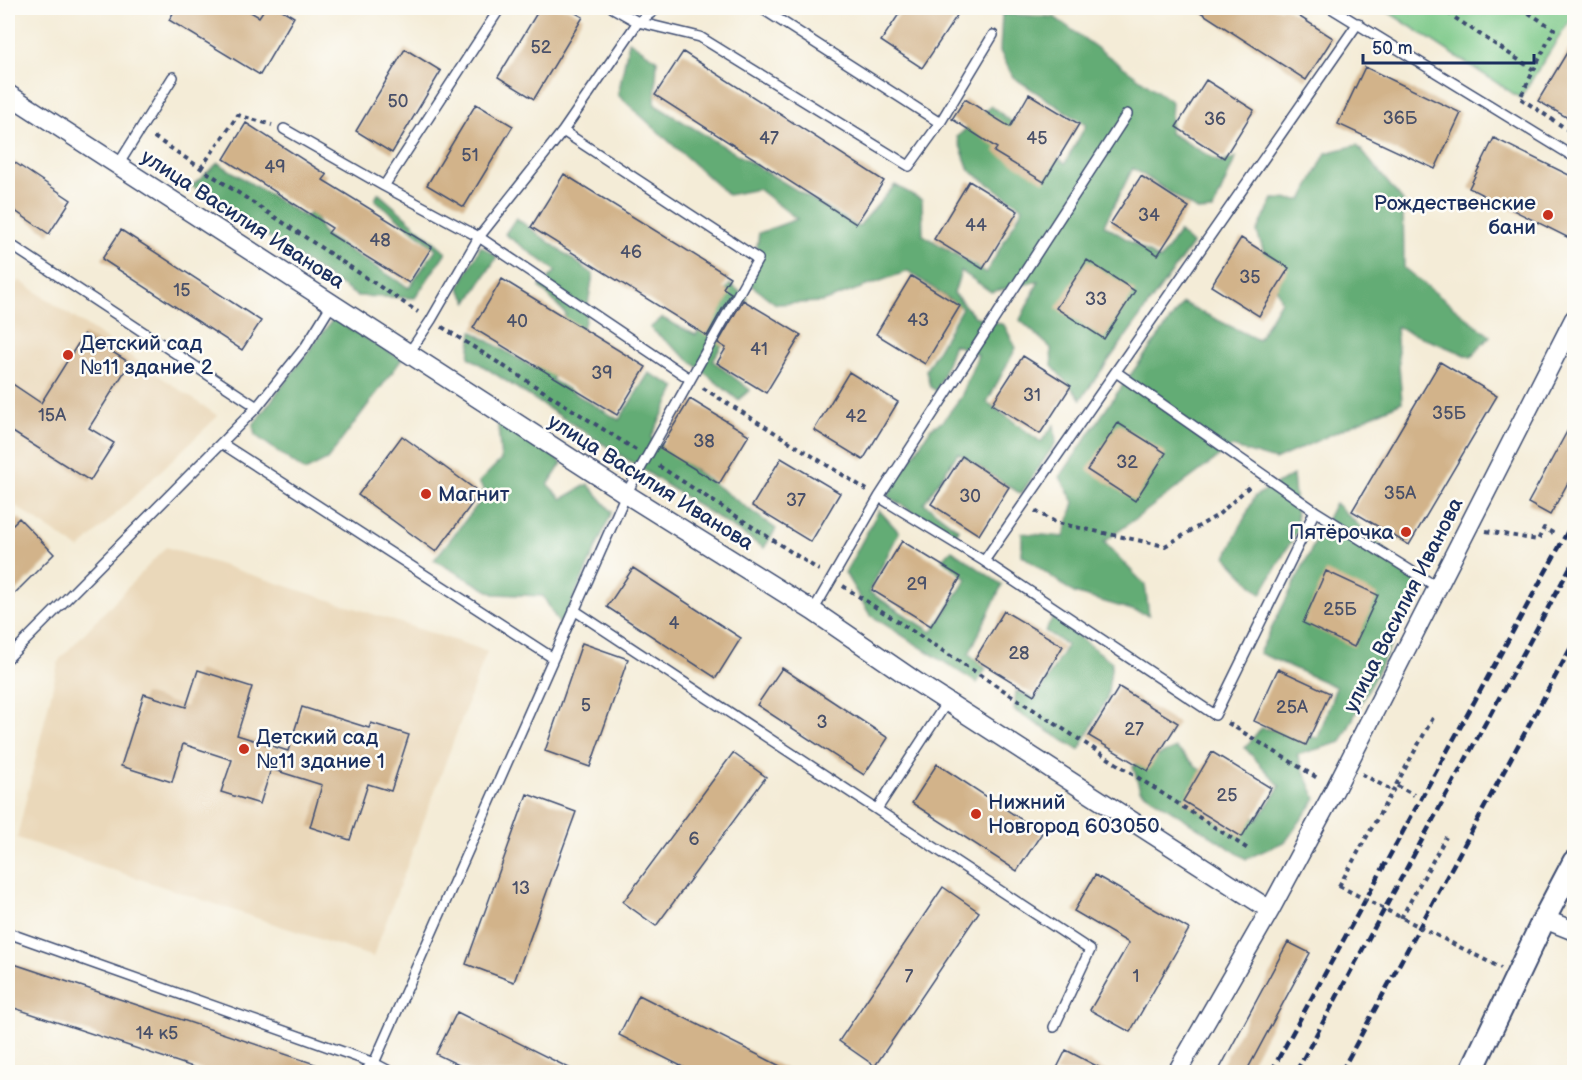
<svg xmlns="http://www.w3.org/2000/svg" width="1582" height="1080" font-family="'Balsamiq Sans',sans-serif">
	<rect width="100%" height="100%" fill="#fdfcf7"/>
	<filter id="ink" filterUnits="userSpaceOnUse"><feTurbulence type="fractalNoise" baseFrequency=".0167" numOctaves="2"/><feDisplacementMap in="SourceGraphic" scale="12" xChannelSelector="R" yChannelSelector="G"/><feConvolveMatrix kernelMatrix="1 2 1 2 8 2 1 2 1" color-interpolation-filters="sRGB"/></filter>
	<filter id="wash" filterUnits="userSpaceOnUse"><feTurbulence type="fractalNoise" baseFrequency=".008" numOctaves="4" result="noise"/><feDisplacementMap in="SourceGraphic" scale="24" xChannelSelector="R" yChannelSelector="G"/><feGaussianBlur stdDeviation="1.35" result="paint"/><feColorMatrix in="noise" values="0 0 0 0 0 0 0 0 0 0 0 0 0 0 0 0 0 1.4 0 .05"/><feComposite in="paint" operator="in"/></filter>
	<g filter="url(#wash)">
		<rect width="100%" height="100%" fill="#f4ecd7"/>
		<path fill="#ead8ba" d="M 19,280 L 218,416 L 79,549 L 8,501 L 8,294 Z
			M 166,547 L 487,651 L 373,957 L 17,838 L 59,660 Z"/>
		<path fill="#7ac887" stroke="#4a7c72" stroke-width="1.5" d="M 1382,8 L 1574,8 L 1574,14 L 1520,98 Z"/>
		<path fill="#63ac74" stroke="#3f6e69" stroke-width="1.5" d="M 1002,14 L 1054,17 L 1172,102 L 1170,133 L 1221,163 L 1236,157 L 1213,210 L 1198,211 L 1133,168 L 1104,225 L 1160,260 L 1179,232 L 1192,244 L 1081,399 L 1052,366 L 1051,348 L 1020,320 L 1039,281 L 991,292 L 961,271 L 954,293 L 974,316 L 1004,325 L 1016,348 L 987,402 L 1041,442 L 1054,425 L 1056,442 L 1021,494 L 958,453 L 924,503 L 959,530 L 954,537 L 887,496 L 931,428 L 943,421 L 961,397 L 978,355 L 954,344 L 937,391 L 930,387 L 926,370 L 962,308 L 908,271 L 822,302 L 776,304 L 751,285 L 759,233 L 797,219 L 758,189 L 728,195 L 618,95 L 629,41 L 657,60 L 655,105 L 858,227 L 895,185 L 922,200 L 923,235 L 986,273 L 1023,208 L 969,170 L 957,137 L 991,106 L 1065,163 L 1086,125 L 1013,77 L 1000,51 Z
			M 1357,145 L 1403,201 L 1404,268 L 1490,336 L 1471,357 L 1396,327 L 1402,402 L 1275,460 L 1232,447 L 1104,542 L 1145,585 L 1149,615 L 1074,593 L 1022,555 L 1022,533 L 1064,537 L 1074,502 L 1060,477 L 1115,396 L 1183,303 L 1258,340 L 1281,301 L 1257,232 L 1273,199 L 1302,200 L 1326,153 Z
			M 218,163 L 305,217 L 313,211 L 323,234 L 409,288 L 436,249 L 375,200 L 378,193 L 446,252 L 415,298 L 357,296 L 192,186 Z
			M 516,218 L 593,274 L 585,322 L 552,380 L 619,420 L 649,373 L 676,387 L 651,438 L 776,529 L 764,548 L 469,357 L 472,331 L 535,369 L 566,314 L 540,287 L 556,271 L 505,234 Z
			M 481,246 L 497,257 L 468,302 L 459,288 Z
			M 730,284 L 748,298 L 713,361 L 750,390 L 738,400 L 650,328 L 662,318 L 696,335 Z
			M 333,319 L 402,359 L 327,460 L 305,471 L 255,435 L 253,425 Z
			M 497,414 L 562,463 L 548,485 L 562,499 L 588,484 L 612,512 L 561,627 L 543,596 L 494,594 L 434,560 L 486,494 L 479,482 L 501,460 Z
			M 1293,475 L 1298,529 L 1261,594 L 1226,557 L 1255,496 Z
			M 1335,503 L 1422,585 L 1341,742 L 1297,755 L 1316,799 L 1286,841 L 1246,859 L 1140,790 L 1133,766 L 1176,748 L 1257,820 L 1280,786 L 1245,748 L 1261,728 L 1318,738 L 1336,687 L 1259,653 Z
			M 879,510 L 899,532 L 869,592 L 932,632 L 967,579 L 942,559 L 952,550 L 1002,585 L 969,654 L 986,669 L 977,683 L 870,615 L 845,573 Z
			M 1053,617 L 1112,662 L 1107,698 L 1079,750 L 1014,710 L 1016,691 L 1036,699 L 1067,645 L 1045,631 Z"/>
		<g id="blocks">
			<path fill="#d2b38a" d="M 176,8 L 244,8 L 259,17 L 265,8 L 279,8 L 294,17 L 260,75 L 169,20 Z
				M 540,8 L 567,8 L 583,17 L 534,99 L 498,77 Z
				M 903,8 L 962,8 L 922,68 L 881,41 Z
				M 1194,8 L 1286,8 L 1333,38 L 1306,80 Z
				M 1575,39 L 1575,122 L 1538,101 Z
				M 405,49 L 441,71 L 392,153 L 356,131 Z
				M 683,52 L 884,181 L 856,224 L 655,95 Z
				M 1365,67 L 1461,113 L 1435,169 L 1338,124 Z
				M 1206,80 L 1254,110 L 1224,158 L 1176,127 Z
				M 1029,94 L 1079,124 L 1044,182 L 994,152 L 997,148 L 952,119 L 965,99 L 1010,127 Z
				M 476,104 L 513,126 L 464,207 L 427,185 Z
				M 246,123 L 327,175 L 323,180 L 432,247 L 409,283 L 328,233 L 332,228 L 224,159 Z
				M 1494,138 L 1575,178 L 1575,241 L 1469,188 Z
				M 8,158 L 71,200 L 49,234 L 8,206 Z
				M 564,174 L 730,277 L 723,288 L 731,293 L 707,336 L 531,227 Z
				M 1141,176 L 1189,207 L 1158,255 L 1110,224 Z
				M 969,181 L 1018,211 L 983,269 L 934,239 Z
				M 121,230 L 261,321 L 242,350 L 102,259 Z
				M 1241,238 L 1289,268 L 1259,316 L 1211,286 Z
				M 1087,260 L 1135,291 L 1104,339 L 1056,308 Z
				M 911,276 L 960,306 L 925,364 L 876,334 Z
				M 502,279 L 646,367 L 617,415 L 473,328 Z
				M 743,300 L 801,335 L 766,393 L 717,363 L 726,348 L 718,343 Z
				M 84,334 L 130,363 L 89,428 L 114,443 L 90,481 L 8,429 L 8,381 L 41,403 Z
				M 1023,356 L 1071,386 L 1040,434 L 992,404 Z
				M 1440,362 L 1497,396 L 1409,545 L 1352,511 Z
				M 849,372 L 898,402 L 863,460 L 814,430 Z
				M 690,399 L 749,435 L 719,484 L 660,448 Z
				M 1575,417 L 1575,470 L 1550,515 L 1528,503 Z
				M 1118,423 L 1166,453 L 1135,501 L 1087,470 Z
				M 402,436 L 480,493 L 436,552 L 358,495 Z
				M 962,456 L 1009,487 L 979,535 L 931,504 Z
				M 781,458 L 840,493 L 811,542 L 752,506 Z
				M 19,518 L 54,554 L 8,600 L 8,529 Z
				M 902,541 L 961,577 L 931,626 L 872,590 Z
				M 633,568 L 741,638 L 716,678 L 607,607 Z
				M 1326,571 L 1378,595 L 1354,647 L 1303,623 Z
				M 1004,611 L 1063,646 L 1034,695 L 975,659 Z
				M 582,643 L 628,659 L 590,767 L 545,751 Z
				M 782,668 L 888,738 L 864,775 L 757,705 Z
				M 1278,669 L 1330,693 L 1306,745 L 1254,721 Z
				M 198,670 L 252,687 L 237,735 L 288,751 L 302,707 L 369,728 L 371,723 L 409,735 L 391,791 L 368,784 L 350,840 L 310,827 L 322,785 L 271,769 L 260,804 L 221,792 L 232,760 L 183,744 L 172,782 L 121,766 L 144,694 L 186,707 Z
				M 1119,687 L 1178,723 L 1148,771 L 1089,736 Z
				M 1212,752 L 1271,788 L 1242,837 L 1183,801 Z
				M 733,753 L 766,777 L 656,926 L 623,902 Z
				M 937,764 L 1042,833 L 1017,871 L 912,803 Z
				M 527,794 L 576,812 L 514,982 L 466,964 Z
				M 1095,875 L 1189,929 L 1130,1032 L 1090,1010 L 1129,943 L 1074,911 Z
				M 943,887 L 979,912 L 875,1066 L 839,1041 Z
				M 1288,942 L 1310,953 L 1246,1072 L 1218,1072 Z
				M 8,962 L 330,1069 L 330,1072 L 208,1072 L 8,1006 Z
				M 639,995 L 792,1072 L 693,1072 L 619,1035 Z
				M 457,1012 L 577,1072 L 473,1072 L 436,1054 Z
				M 1066,1050 L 1108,1072 L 1055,1072 Z"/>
		</g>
	</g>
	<g filter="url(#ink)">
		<use href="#blocks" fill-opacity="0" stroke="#3c4b70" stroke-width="1.5"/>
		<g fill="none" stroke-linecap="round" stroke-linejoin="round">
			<defs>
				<path id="service" d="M 613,8 L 638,22 L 700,37 L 909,166 L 940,123
					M 761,8 L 940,123 L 993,35
					M 1331,8 L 1574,157
					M 284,129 L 384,186 L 479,237 L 690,379
					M 118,165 L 173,77
					M 384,186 L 500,8
					M 8,243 L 257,407
					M 409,353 L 431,320 L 479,237 L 563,131 L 638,22 L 658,8
					M 1116,372 L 1315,511 L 1437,587
					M 221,443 L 553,658
					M 879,497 L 1127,114
					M 984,561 L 1215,715 L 1315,511
					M 574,610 L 1090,950 L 1054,1027
					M 813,611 L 879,497 L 984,561 L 1358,23
					M 8,658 L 257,407 L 306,346 L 332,304
					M 877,809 L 947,702
					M 8,933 L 374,1063 L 391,1072
					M 364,1072 L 374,1063 L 626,494 L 758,259 L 563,131"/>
				<path id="minor" d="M 8,94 L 626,494 L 813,611 L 918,683 L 1270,910
					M 1544,919 L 1574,931
					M 1177,1072 L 1270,910 L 1335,789 L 1574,319"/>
				<path id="tertiary" d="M 1471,1072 L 1544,919 L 1574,862"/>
			</defs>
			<use href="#service" stroke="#3c4b70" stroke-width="12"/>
			<use href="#minor" stroke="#3c4b70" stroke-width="21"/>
			<use href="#tertiary" stroke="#3c4b70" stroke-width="26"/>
			<path stroke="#3c4b70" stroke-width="4" stroke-dasharray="4.5 4.5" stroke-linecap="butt" d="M 1440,8 L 1534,70
				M 1521,8 L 1554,29 L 1520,98 L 1574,134
				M 154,137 L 418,312
				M 201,168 L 238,115 L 272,125
				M 442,327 L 636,450
				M 703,388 L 867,490
				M 659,466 L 819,570
				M 1035,511 L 1057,523 L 1165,546 L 1218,515 L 1251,485
				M 1486,531 L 1538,540 L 1544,528 L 1555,534
				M 843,586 L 1248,849
				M 1228,723 L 1319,779
				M 1362,774 L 1393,791
				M 1396,785 L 1434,716
				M 1339,886 L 1396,785 L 1414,795
				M 1401,918 L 1446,837"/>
			<use href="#service" stroke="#fff" stroke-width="9"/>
			<use href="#minor" stroke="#fff" stroke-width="18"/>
			<use href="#tertiary" stroke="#fff" stroke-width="22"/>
			<path stroke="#1b2f5e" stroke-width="4.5" stroke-dasharray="9 4.5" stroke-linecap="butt" d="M 1271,1072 L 1574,520
				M 1296,1072 L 1574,560
				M 1341,1072 L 1574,642"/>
			<path stroke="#3c4b70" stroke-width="4" stroke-dasharray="4.5 4.5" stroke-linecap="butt" d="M 1339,886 L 1501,968"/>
		</g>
	</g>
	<g fill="#c8321e" stroke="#fdfcf7" stroke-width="2">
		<circle cx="1548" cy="215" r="6"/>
		<circle cx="68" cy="355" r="6"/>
		<circle cx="426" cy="494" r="6"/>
		<circle cx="1406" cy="532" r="6"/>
		<circle cx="244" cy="749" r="6"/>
		<circle cx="976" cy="814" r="6"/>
	</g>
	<g text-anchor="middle" stroke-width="5" stroke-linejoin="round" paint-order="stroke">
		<g font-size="18" fill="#495069">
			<text x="541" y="53">52</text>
			<text x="398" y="107">50</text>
			<text x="1400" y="124">36Б</text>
			<text x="1215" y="125">36</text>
			<text x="769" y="144">47</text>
			<text x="1037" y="144">45</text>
			<text x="470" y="161">51</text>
			<text x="275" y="173">49</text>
			<text x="1149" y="221">34</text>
			<text x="976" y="231">44</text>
			<text x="380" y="246">48</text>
			<text x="631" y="258">46</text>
			<text x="1250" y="283">35</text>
			<text x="182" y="296">15</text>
			<text x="1096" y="305">33</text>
			<text x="918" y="326">43</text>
			<text x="517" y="327">40</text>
			<text x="759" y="355">41</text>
			<text x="602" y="379">39</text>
			<text x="1032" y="401">31</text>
			<text x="1449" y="419">35Б</text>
			<text x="52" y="421">15А</text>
			<text x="856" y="422">42</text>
			<text x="704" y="447">38</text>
			<text x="1127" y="468">32</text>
			<text x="1400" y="499">35А</text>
			<text x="970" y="502">30</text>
			<text x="796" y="506">37</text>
			<text x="917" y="590">29</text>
			<text x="1340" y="615">25Б</text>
			<text x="674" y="629">4</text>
			<text x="1019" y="659">28</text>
			<text x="586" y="711">5</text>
			<text x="1292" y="713">25А</text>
			<text x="822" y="728">3</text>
			<text x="1134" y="735">27</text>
			<text x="1227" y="801">25</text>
			<text x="694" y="845">6</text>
			<text x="521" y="894">13</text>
			<text x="909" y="982">7</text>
			<text x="1136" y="982">1</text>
			<text x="157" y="1039">14 к5</text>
		</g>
		<g font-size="21" fill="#1b2f5e" stroke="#fdfcf7" text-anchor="start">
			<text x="1536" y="210" text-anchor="end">Рождественские<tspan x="1536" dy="24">бани</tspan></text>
			<text x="80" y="350">Детский сад<tspan x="80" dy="24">№11 здание 2</tspan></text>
			<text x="438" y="501">Магнит</text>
			<text x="1394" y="539" text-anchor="end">Пятёрочка</text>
			<text x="256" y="744">Детский сад<tspan x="256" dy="24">№11 здание 1</tspan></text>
			<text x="988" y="809">Нижний<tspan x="988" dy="24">Новгород 603050</tspan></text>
		</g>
		<g font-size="21" fill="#1b2f5e" stroke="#fdfcf7">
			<text transform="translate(243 219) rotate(33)" y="7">улица Василия Иванова</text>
			<text transform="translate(651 482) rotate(32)" y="7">улица Василия Иванова</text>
			<text transform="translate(1403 605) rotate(-63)" y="7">улица Василия Иванова</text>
		</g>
	</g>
	<rect width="1582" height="1080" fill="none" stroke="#fdfcf7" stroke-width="30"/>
	<path d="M1363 54v9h171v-9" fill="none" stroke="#1b2f5e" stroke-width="3"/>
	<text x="1372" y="54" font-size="18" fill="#1b2f5e" stroke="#fdfcf7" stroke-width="4.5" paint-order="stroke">50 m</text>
</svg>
